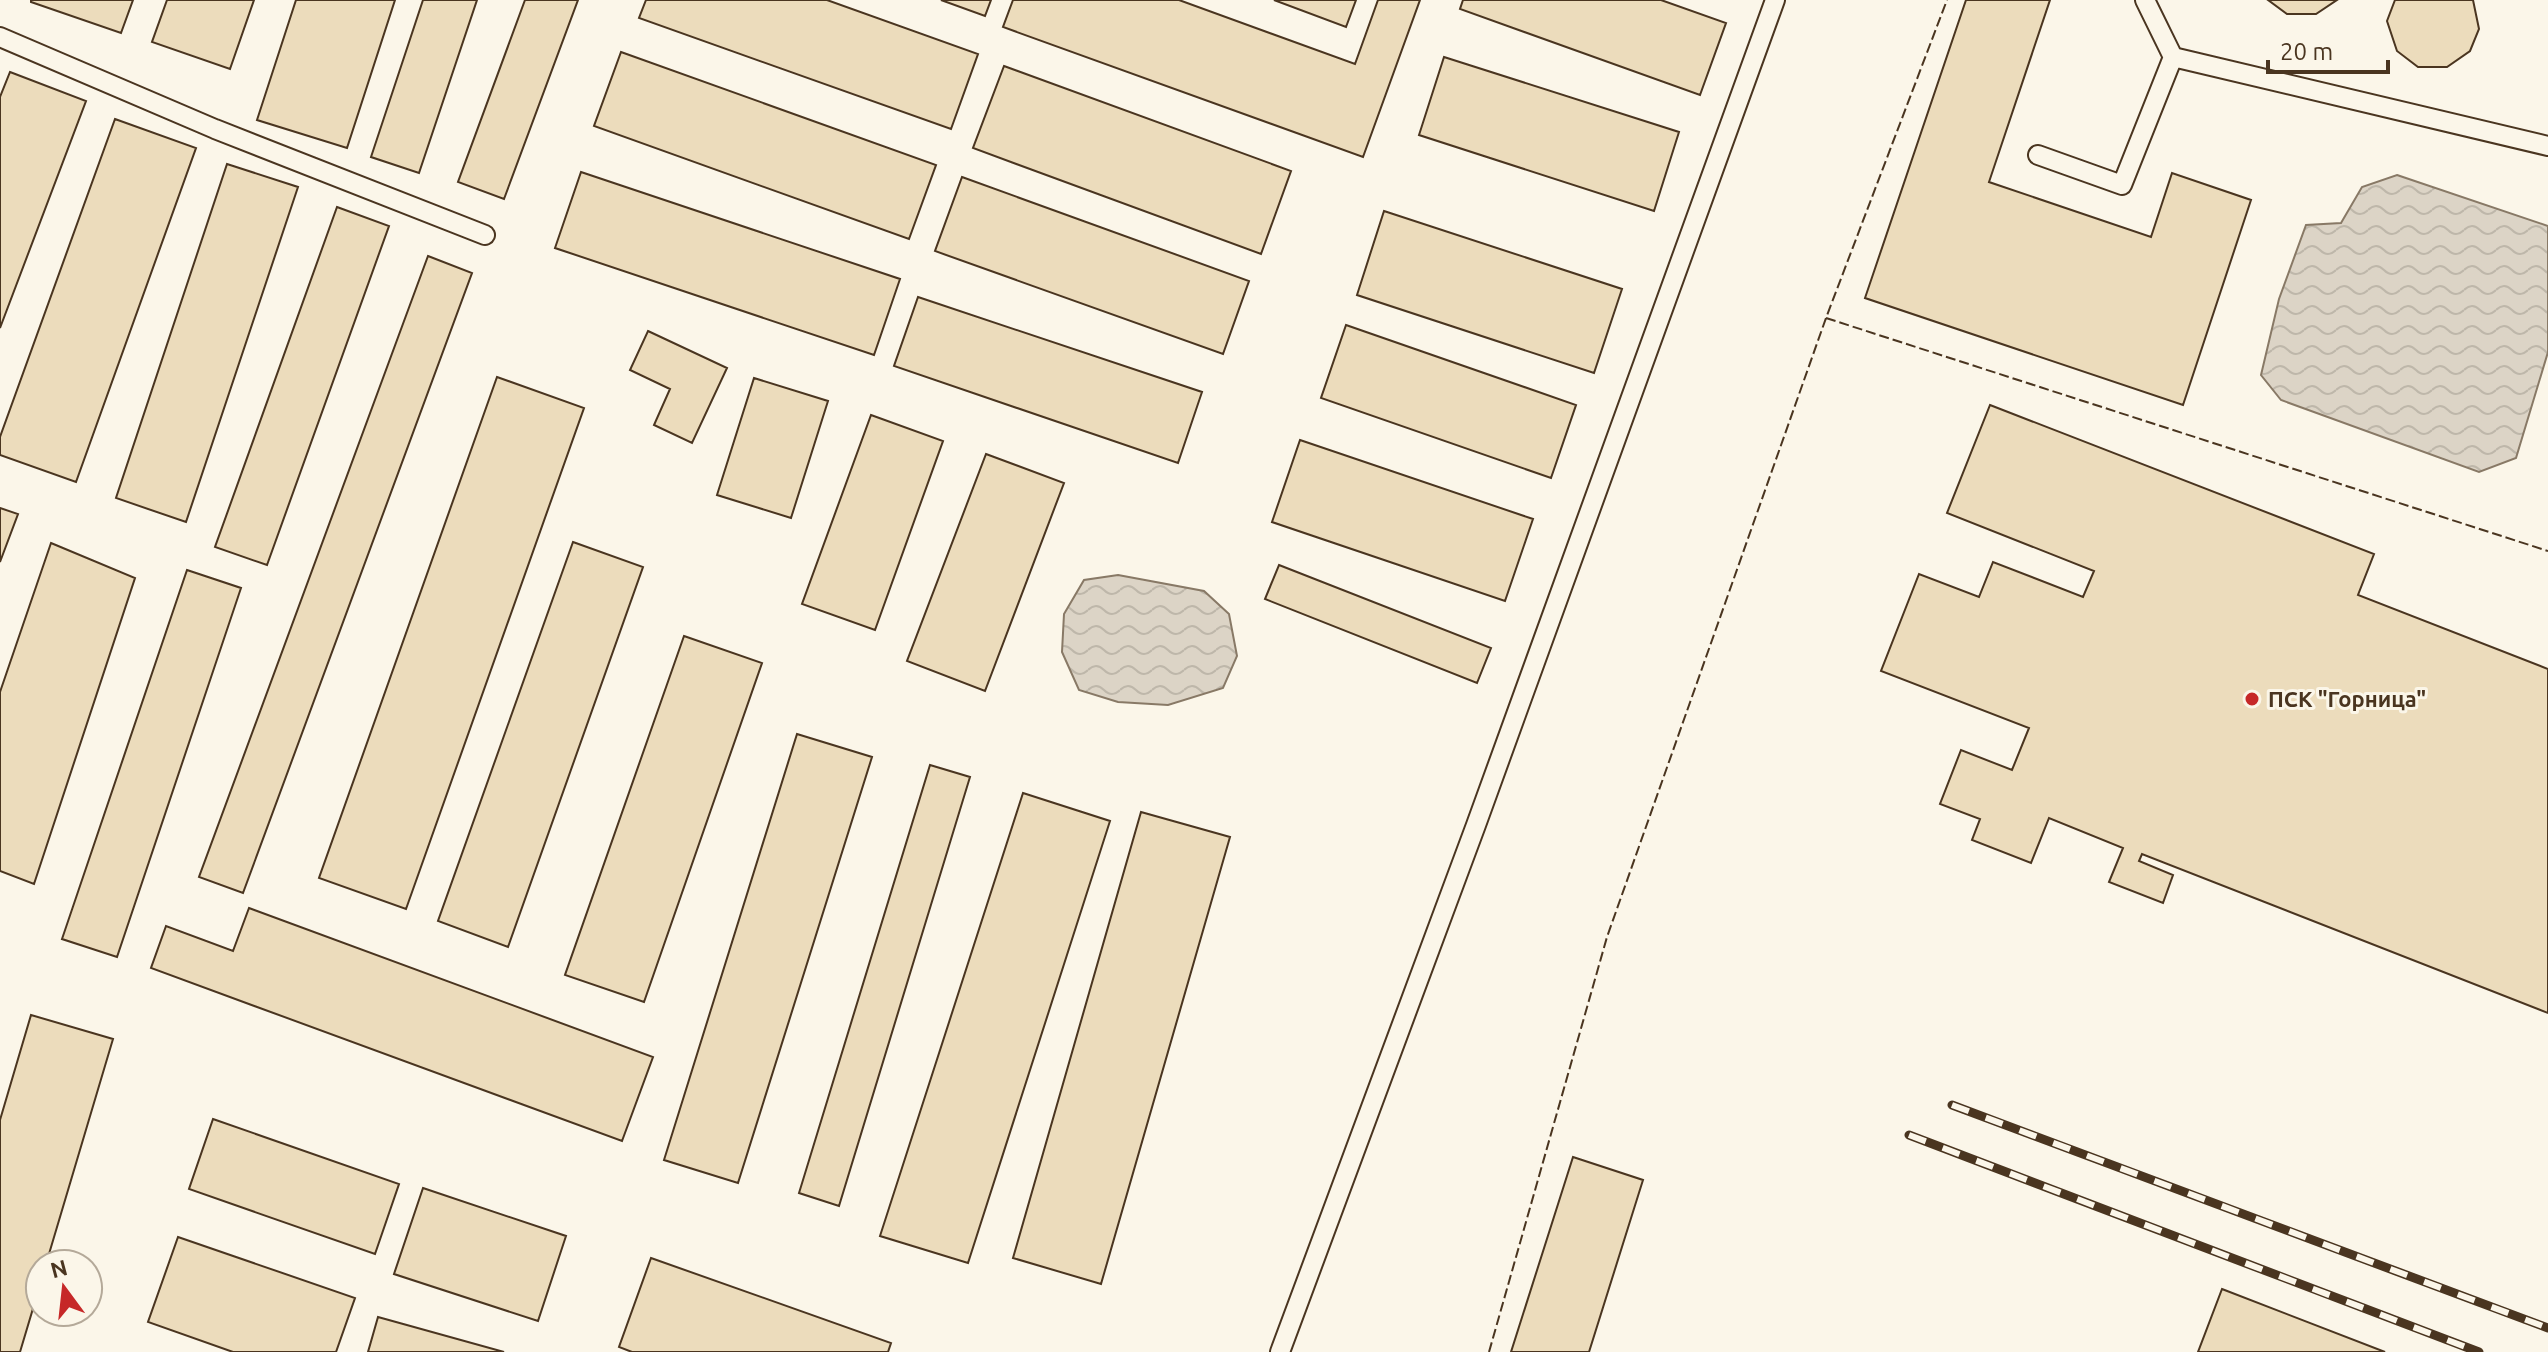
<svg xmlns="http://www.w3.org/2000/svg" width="2548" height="1352" font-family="Ubuntu,sans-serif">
	<defs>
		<pattern id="water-waves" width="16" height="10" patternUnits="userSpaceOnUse" patternTransform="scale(2)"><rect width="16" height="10" fill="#dcd4c6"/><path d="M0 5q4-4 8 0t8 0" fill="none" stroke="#beb7aa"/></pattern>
	</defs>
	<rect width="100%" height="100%" fill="#fbf6e9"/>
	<path fill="url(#water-waves)" stroke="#887966" stroke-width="2" d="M 2397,175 L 2548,226 L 2548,352 L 2516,458 L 2479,472 L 2281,400 L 2261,375 L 2279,299 L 2306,225 L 2341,223 L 2362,187 Z
		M 1118,575 L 1204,591 L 1229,614 L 1237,656 L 1223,688 L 1168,705 L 1118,702 L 1079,690 L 1062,652 L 1064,614 L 1084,580 Z"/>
	<path fill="#ecdcbc" stroke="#4a3520" stroke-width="2" d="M 31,0 L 133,0 L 121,33 L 31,2 Z
		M 167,0 L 254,0 L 230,69 L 152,42 Z
		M 296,0 L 395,0 L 347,148 L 257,120 Z
		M 423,0 L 477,0 L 419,173 L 371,157 Z
		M 525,0 L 578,0 L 504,199 L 458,182 Z
		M 646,0 L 827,0 L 978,54 L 951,129 L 639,18 Z
		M 941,0 L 991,0 L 985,16 Z
		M 1013,0 L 1179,0 L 1355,64 L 1378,0 L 1420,0 L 1363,157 L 1003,27 Z
		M 1274,0 L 1356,0 L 1346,27 Z
		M 1463,0 L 1661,0 L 1726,23 L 1700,95 L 1460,9 Z
		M 1966,0 L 2050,0 L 1989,182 L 2151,237 L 2172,173 L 2251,200 L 2183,405 L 1865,298 Z
		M 2268,0 L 2337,0 L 2316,14 L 2287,14 Z
		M 2395,0 L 2473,0 L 2479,29 L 2470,51 L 2447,67 L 2418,67 L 2397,51 L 2387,21 Z
		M 621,52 L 936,165 L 909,239 L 594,126 Z
		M 1444,57 L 1679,132 L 1654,211 L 1419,135 Z
		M 1004,66 L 1291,171 L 1261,254 L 973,148 Z
		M 10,72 L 86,101 L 0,328 L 0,97 Z
		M 115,119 L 196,148 L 76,482 L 0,455 L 0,437 Z
		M 227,164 L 298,187 L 186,522 L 116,498 Z
		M 581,172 L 900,279 L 874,355 L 555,248 Z
		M 962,177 L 1249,281 L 1223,354 L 935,251 Z
		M 337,207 L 389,226 L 267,565 L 215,547 Z
		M 1384,211 L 1622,289 L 1594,373 L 1357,295 Z
		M 428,256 L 472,273 L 243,893 L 199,877 Z
		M 918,297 L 1202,392 L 1178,463 L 894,366 Z
		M 1346,325 L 1576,405 L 1551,478 L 1321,398 Z
		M 648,331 L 727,368 L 692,443 L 654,425 L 670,389 L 630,370 Z
		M 497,377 L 584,408 L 406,909 L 319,878 Z
		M 754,378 L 828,401 L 791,518 L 717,495 Z
		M 1990,405 L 2374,554 L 2358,595 L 2548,669 L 2548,1013 L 2142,854 L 2139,861 L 2173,875 L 2163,903 L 2109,882 L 2123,848 L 2049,818 L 2031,863 L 1972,840 L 1980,819 L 1940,804 L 1961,750 L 2012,770 L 2029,728 L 1881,671 L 1919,574 L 1979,597 L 1993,562 L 2083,597 L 2094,571 L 1947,513 Z
		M 871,415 L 943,441 L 875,630 L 802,604 Z
		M 1300,440 L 1533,519 L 1505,601 L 1272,522 Z
		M 986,454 L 1064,483 L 985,691 L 907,661 Z
		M 0,508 L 18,514 L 0,562 Z
		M 573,542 L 643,567 L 508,947 L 438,921 Z
		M 51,543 L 135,578 L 34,884 L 0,871 L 0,692 Z
		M 1279,565 L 1491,648 L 1477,683 L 1265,599 Z
		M 187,570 L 241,588 L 117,957 L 62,939 Z
		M 684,636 L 762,663 L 644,1002 L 565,975 Z
		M 797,734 L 872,757 L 738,1183 L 664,1160 Z
		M 930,765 L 970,777 L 839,1206 L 799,1193 Z
		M 1023,793 L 1110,821 L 968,1263 L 880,1236 Z
		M 1141,812 L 1230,837 L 1101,1284 L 1013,1258 Z
		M 249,908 L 653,1057 L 622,1141 L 151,968 L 166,926 L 233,951 Z
		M 31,1015 L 113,1039 L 46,1264 L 40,1264 L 40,1285 L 20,1352 L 0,1352 L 0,1120 Z
		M 213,1119 L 399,1184 L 375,1254 L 189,1189 Z
		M 1573,1157 L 1643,1180 L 1589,1352 L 1511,1352 Z
		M 423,1188 L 566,1236 L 538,1321 L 394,1274 Z
		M 178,1237 L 355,1298 L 336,1352 L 233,1352 L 148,1322 Z
		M 651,1258 L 891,1343 L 888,1352 L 632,1352 L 619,1347 Z
		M 2222,1289 L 2385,1352 L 2198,1352 Z
		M 378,1317 L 504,1352 L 368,1352 Z"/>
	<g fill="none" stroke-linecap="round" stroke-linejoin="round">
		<defs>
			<path id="service" d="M 0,37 L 215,129 L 485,235
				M 2173,57 L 2548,146
				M 2038,155 L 2122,185 L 2173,57 L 2145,0
				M 1280,1352 L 1476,825 L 1775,0"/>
		</defs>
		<use href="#service" stroke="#4a3520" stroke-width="22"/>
		<use href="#service" stroke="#fbf6e9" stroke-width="18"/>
		<defs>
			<path id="rail" d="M 1952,1105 L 2548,1328
				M 1909,1135 L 2479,1352"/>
		</defs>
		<use href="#rail" stroke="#4a3520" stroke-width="9"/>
		<use href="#rail" stroke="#fbf6e9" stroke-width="6" stroke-dasharray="18" stroke-linecap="butt"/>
		<path stroke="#4a3520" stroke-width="2" stroke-dasharray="10 4" stroke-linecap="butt" d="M 1826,318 L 2548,551
			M 1489,1352 L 1607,937 L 1826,318 L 1947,0"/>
	</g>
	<circle fill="#c62828" stroke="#fbf6e9" stroke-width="3" cx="2252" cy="699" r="8"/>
	<g text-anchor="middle" stroke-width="6" stroke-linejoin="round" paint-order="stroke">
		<g font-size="22" font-weight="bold" fill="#4a3520" stroke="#fbf6e9" text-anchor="start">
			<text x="2268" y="707">ПСК "Горница"</text>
		</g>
	</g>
	<g transform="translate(64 1288) rotate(345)"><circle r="38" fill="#fbf6e9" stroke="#b4a999" stroke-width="2"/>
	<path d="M0-6L14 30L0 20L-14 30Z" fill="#c62828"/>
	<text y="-12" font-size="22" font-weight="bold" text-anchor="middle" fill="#4a3520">N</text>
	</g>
	<path d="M2268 60v12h120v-12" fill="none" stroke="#4a3520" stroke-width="4"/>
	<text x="2280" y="60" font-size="24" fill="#4a3520" stroke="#fbf6e9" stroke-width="6" paint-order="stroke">20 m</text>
</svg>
